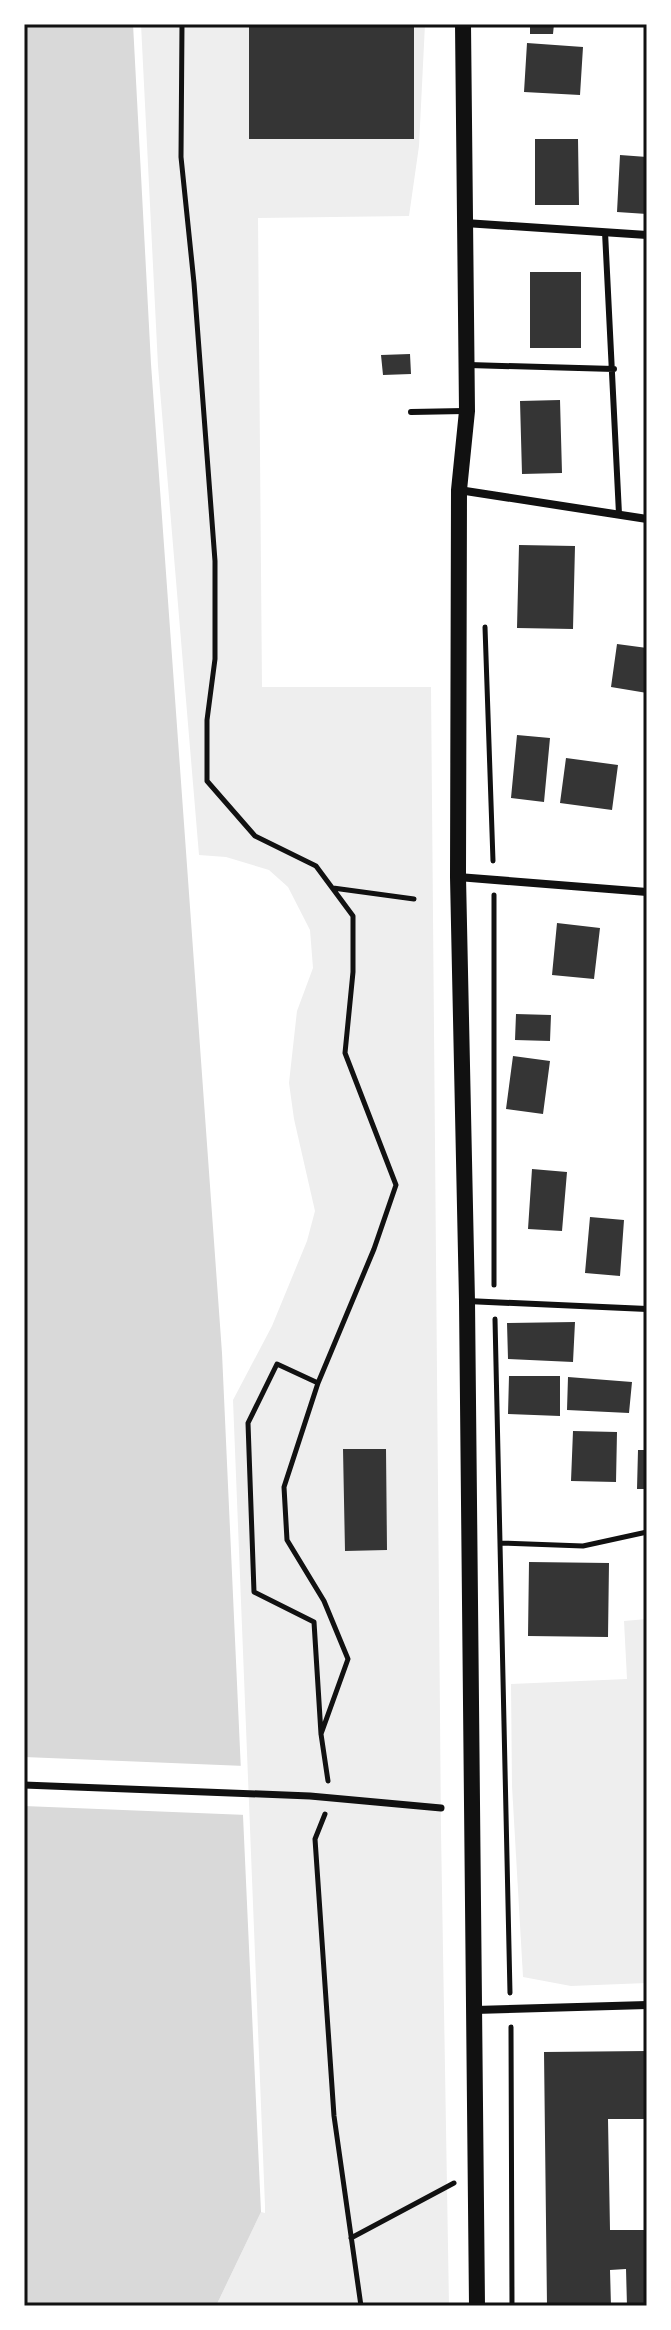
<svg xmlns="http://www.w3.org/2000/svg" width="671" height="2330" font-family="'Source Sans 3',sans-serif">
	<rect width="100%" height="100%" fill="#fff"/>
	<path fill="#eee" d="M 141,24 L 425,24 L 419,146 L 409,216 L 258,218 L 262,687 L 431,687 L 441,1831 L 449,2306 L 216,2306 L 261,2212 L 265,2213 L 265,2206 L 233,1400 L 272,1326 L 307,1241 L 315,1211 L 294,1119 L 289,1083 L 297,1011 L 313,968 L 310,930 L 288,887 L 269,870 L 226,857 L 199,855 L 158,366 Z
		M 647,1619 L 647,1983 L 571,1986 L 523,1977 L 512,1786 L 511,1684 L 627,1679 L 624,1621 Z"/>
	<path fill="#d9d9d9" d="M 24,24 L 133,24 L 151,364 L 222,1353 L 261,2212 L 216,2306 L 24,2306 Z"/>
	<path fill="#fff" d="M 24,1757 L 245,1766 L 247,1815 L 24,1806 Z"/>
	<path fill="#353535" d="M 249,24 L 414,24 L 414,139 L 249,139 Z
		M 530,24 L 554,24 L 553,34 L 530,34 Z
		M 527,43 L 583,47 L 580,95 L 524,92 Z
		M 535,139 L 578,139 L 579,205 L 535,205 Z
		M 620,155 L 647,157 L 647,214 L 617,212 Z
		M 530,272 L 581,272 L 581,348 L 530,348 Z
		M 410,354 L 411,374 L 383,375 L 381,355 Z
		M 560,400 L 562,473 L 522,474 L 520,401 Z
		M 519,545 L 575,546 L 573,629 L 517,628 Z
		M 617,644 L 647,648 L 647,693 L 611,687 Z
		M 517,735 L 550,738 L 544,802 L 511,798 Z
		M 566,758 L 618,765 L 612,810 L 560,803 Z
		M 557,923 L 600,928 L 594,979 L 552,975 Z
		M 516,1014 L 551,1015 L 550,1041 L 515,1040 Z
		M 513,1056 L 550,1061 L 543,1114 L 506,1109 Z
		M 532,1169 L 567,1172 L 562,1231 L 528,1229 Z
		M 590,1217 L 624,1220 L 620,1276 L 585,1273 Z
		M 575,1322 L 573,1362 L 508,1359 L 507,1323 Z
		M 509,1376 L 560,1376 L 560,1416 L 508,1414 Z
		M 568,1377 L 632,1382 L 629,1413 L 567,1410 Z
		M 573,1431 L 617,1432 L 616,1482 L 571,1481 Z
		M 343,1449 L 386,1449 L 387,1550 L 345,1551 Z
		M 638,1450 L 647,1450 L 647,1489 L 637,1489 Z
		M 529,1562 L 609,1563 L 608,1637 L 528,1636 Z
		M 647,2051 L 647,2119 L 608,2119 L 610,2230 L 647,2230 L 647,2306 L 627,2306 L 626,2269 L 610,2270 L 611,2306 L 547,2306 L 544,2052 Z"/>
	<g fill="none" stroke-linecap="round" stroke-linejoin="round">
		<path stroke="#111" stroke-width="5" d="M 182,24 L 181,157 L 194,283 L 215,561 L 215,659 L 207,720 L 207,781 L 255,836 L 316,866 L 353,916 L 353,972 L 345,1053 L 396,1185 L 374,1249 L 318,1383 L 284,1487 L 287,1540 L 324,1601 L 348,1659 L 321,1734
			M 485,627 L 493,861
			M 333,888 L 414,899
			M 494,895 L 494,1285
			M 495,1319 L 510,1993
			M 318,1383 L 277,1364 L 248,1423 L 254,1592 L 314,1622 L 321,1734 L 328,1781
			M 501,1543 L 583,1546 L 647,1532
			M 325,1814 L 315,1839 L 334,2116 L 361,2306
			M 511,2027 L 512,2306
			M 351,2238 L 454,2183"/>
		<path stroke="#111" stroke-width="6" d="M 605,232 L 619,514
			M 469,365 L 614,369
			M 411,412 L 464,411
			M 467,1301 L 647,1309"/>
		<path stroke="#111" stroke-width="7" d="M 24,1785 L 310,1796 L 441,1808"/>
		<path stroke="#111" stroke-width="8" d="M 465,223 L 647,235
			M 459,490 L 647,519
			M 458,877 L 647,892
			M 475,2010 L 647,2005"/>
		<path stroke="#111" stroke-width="16" d="M 463,24 L 467,411 L 459,490 L 458,877 L 467,1301 L 477,2306"/>
	</g>
	<rect width="671" height="2330" fill="none" stroke="#ffffff" stroke-width="52"/>
	<rect x="26" y="26" width="619" height="2278" fill="none" stroke="#111" stroke-width="3"/>
</svg>
